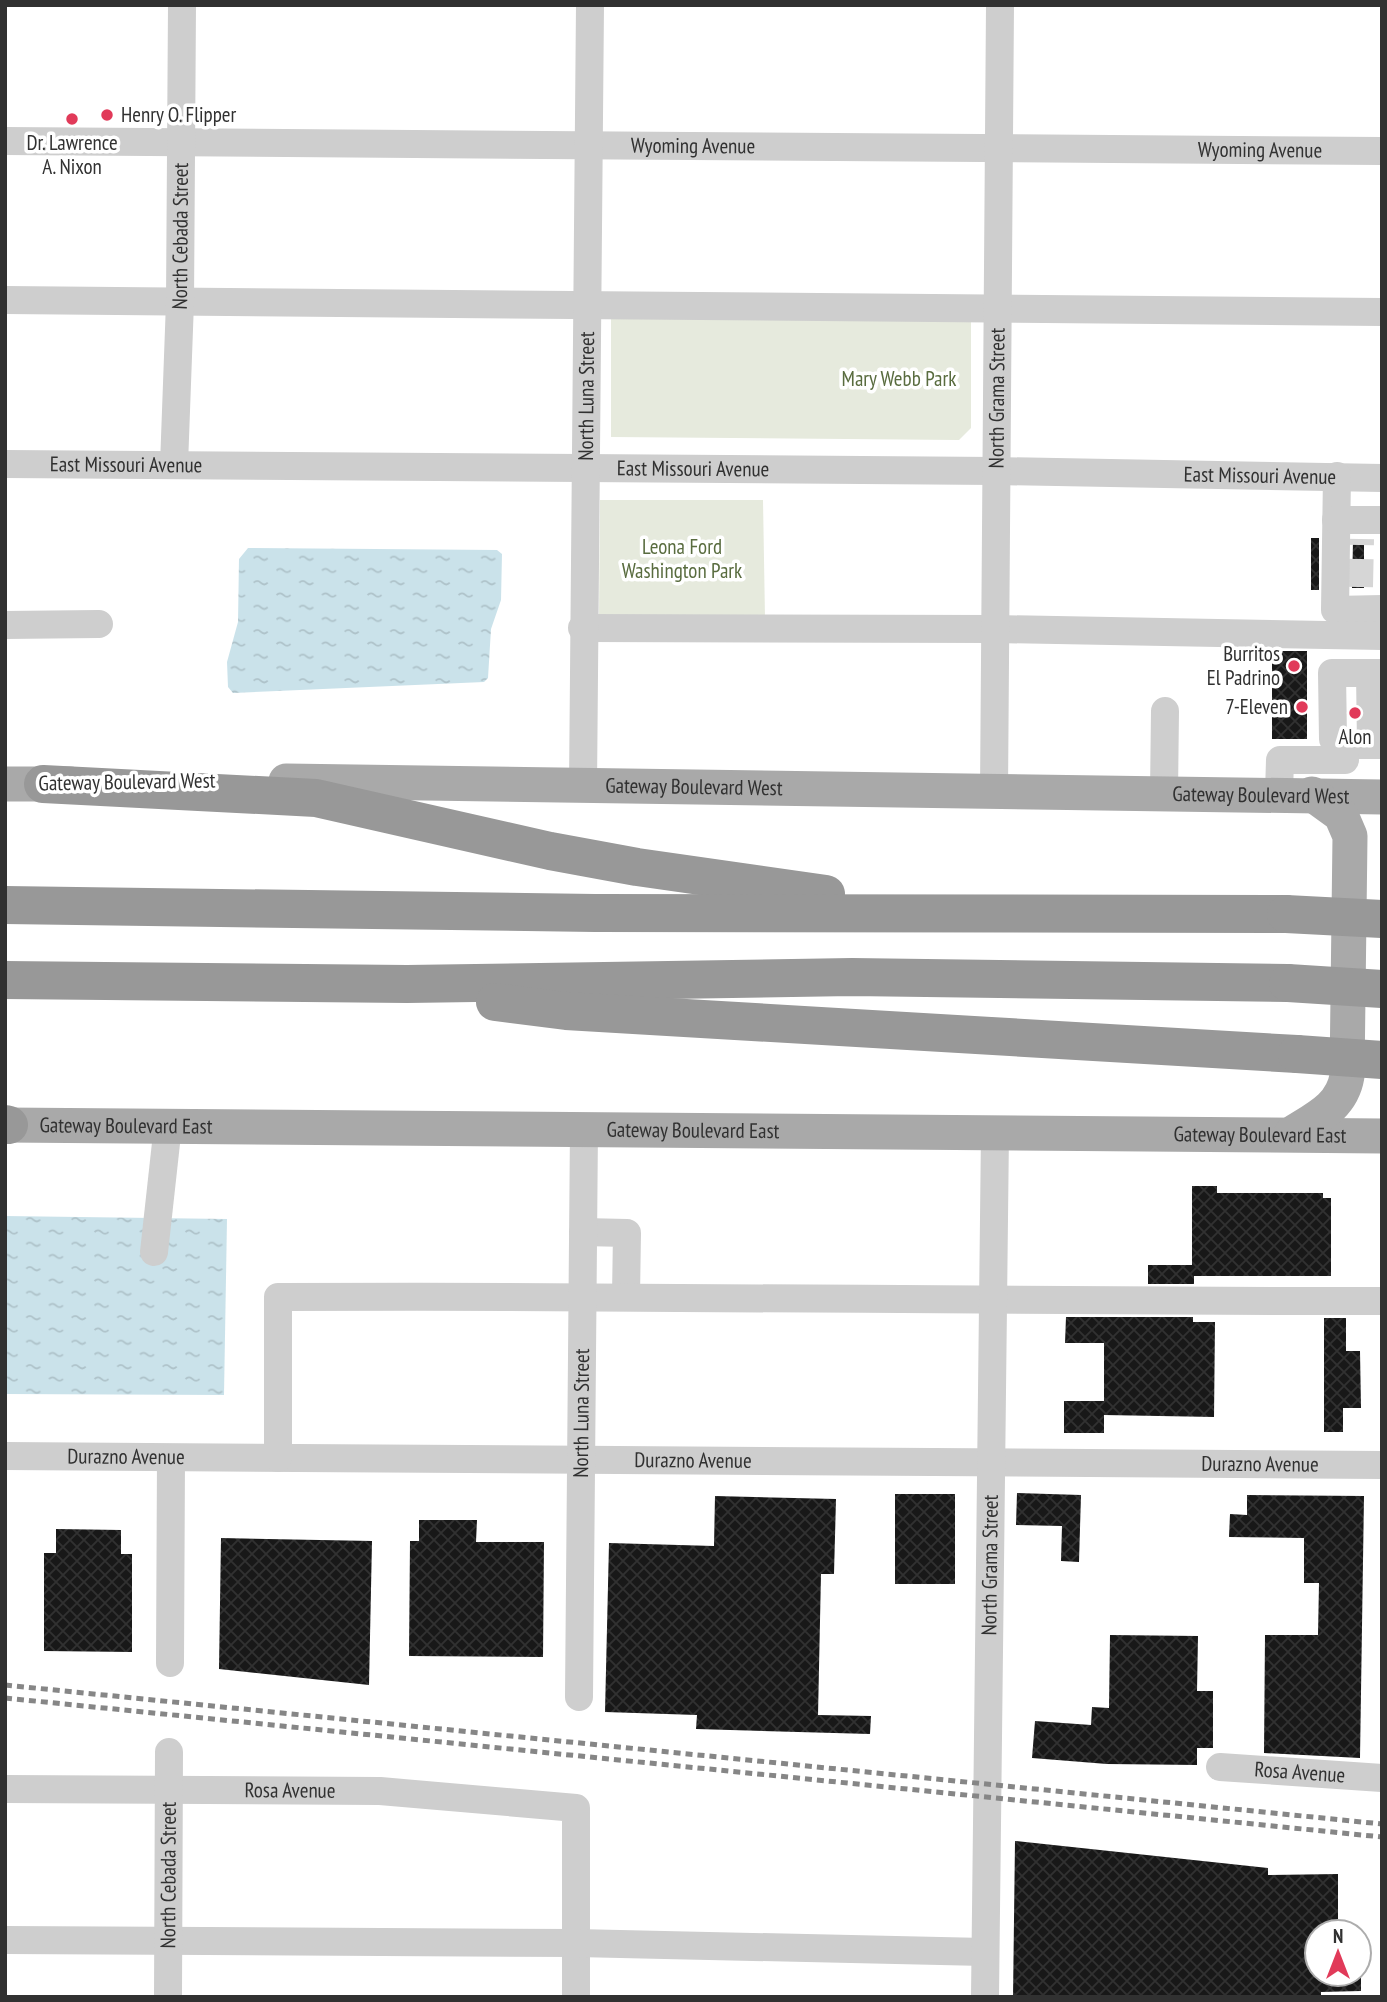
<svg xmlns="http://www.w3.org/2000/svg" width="1387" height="2002" font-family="'PT Sans Narrow',sans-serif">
	<defs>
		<pattern id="water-ripples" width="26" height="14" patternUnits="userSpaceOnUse" patternTransform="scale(1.75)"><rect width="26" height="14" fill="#cae2ea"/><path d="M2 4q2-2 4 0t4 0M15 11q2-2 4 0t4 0" fill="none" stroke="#aec2c9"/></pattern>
		<pattern id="building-cross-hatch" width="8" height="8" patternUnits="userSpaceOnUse" patternTransform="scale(1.75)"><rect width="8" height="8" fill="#181818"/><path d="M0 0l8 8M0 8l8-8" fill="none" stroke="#313131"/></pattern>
	</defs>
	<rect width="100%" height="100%" fill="#fff"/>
	<g fill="#e6eadd">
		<path d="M611 317 971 320V428L959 440 611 437Z"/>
		<path d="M600 500H763L765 618H599Z"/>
	</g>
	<g fill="url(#water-ripples)">
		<path d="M248 548 497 550 502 554 501 600 491 629 488 678 484 682 233 693 228 687 227 662 238 622 239 559Z"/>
		<path d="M5 1216 227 1219 224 1395 5 1394Z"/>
	</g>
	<g fill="url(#building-cross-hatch)">
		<rect x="1311" y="538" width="8" height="52"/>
		<path d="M1353 541H1364V588H1352Z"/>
		<rect x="1272" y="651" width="35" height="88"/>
		<path d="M1192 1186H1217V1193H1323V1198H1331V1276H1194V1284H1148V1265H1192Z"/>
		<path d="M1066 1317H1193V1322H1215L1214 1417 1104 1415V1433H1064V1401H1104V1343H1065Z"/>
		<path d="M1324 1318H1346V1351H1360L1361 1408H1343V1432H1324Z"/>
		<path d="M1017 1493 1081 1495 1079 1562 1061 1561 1062 1526 1016 1525Z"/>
		<rect x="895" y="1494" width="60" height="90"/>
		<path d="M1247 1495 1364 1496 1360 1758 1264 1753 1265 1635H1318L1319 1583H1304V1538L1229 1537 1230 1514 1247 1515Z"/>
		<path d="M715 1496 836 1499 834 1574H821L818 1715 871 1716 870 1734 696 1729 697 1715 605 1712 609 1543 714 1546Z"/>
		<path d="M419 1520H477L476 1542H544L543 1657 409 1656 410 1541H419Z"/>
		<path d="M56 1529 121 1530V1554H132V1652L44 1651V1553H56Z"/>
		<path d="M221 1538 372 1541 369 1685 219 1669Z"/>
		<path d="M1110 1635 1198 1636 1197 1691H1213V1748H1197V1765L1107 1764 1032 1758 1035 1721 1091 1725 1092 1707 1109 1708Z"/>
		<path d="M1015 1841 1268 1868V1875L1338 1874V1932H1317V1974H1361V1991L1321 1992V1997H1013Z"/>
	</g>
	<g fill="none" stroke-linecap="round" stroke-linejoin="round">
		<path stroke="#d6d6d6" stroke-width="28" stroke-dasharray="28 14" stroke-linecap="butt" d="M1359 587 1360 539"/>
		<g stroke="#cecece" stroke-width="28">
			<path id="s1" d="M5 141 1382 151"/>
			<path d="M5 300 1382 312"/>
			<path id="s2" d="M5 464 996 471 1382 478"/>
			<path id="s3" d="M174 465 180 302 182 5"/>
			<path d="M1337 476 1335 610 1382 609"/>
			<path d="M1336 520H1382"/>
			<path d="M5 625 99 624"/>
			<path d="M582 628 996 629 1382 636"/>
			<path d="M1370 673 1371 745"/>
			<path d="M1382 673H1332L1333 739 1345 745H1382"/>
			<path id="s4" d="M583 786 590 5"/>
			<path id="s5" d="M994 792 1000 5"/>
			<path d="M1164 793 1165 711"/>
			<path d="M1279 793 1280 760H1345"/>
			<path d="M583 1232 627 1233 626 1296"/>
			<path d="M154 1252 168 1125"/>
			<path id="s6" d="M5 1456 1382 1465"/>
			<path d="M278 1458V1297C646 1295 1014 1302 1382 1301"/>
			<path d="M170 1663 171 1458"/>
			<path id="s7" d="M579 1697 584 1128"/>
			<path id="s8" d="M1220 1767 1382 1778"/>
			<path id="s9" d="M5 1789 380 1791 576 1808V1997"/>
			<path d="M5 1940 576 1943 985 1952"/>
			<path id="s10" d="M168 1997 169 1752"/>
			<path id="s11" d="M985 1997 995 1132"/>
		</g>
		<g stroke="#a9a9a9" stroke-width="35">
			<path id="s12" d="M286 781 1382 797"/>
			<path d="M5 784H70"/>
			<path id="s13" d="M5 1125 1382 1136"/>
			<path d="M1291 1134C1316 1118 1342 1107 1347 1076L1350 836 1341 815 1312 794"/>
		</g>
		<g stroke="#989898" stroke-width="38">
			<path d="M43 784 316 798 550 851 637 867 826 894"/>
			<path d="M5 905 595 913 1286 914"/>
			<path d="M5 980 407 984 852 977 1288 983"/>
			<path d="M495 1002 566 1011 1297 1054"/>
			<path d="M5 1124 9 1125"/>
		</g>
		<g stroke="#868686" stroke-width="5" stroke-dasharray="7 5" stroke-linecap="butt">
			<path d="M5 1685 1382 1824"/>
			<path d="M5 1698 1382 1837"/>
		</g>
		<g stroke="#989898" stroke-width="38">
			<path d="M1286 914 1382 919"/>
			<path d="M1288 983 1382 989"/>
			<path d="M1297 1054 1382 1060"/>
		</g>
	</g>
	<g fill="#e13a59" stroke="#fff" stroke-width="2.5">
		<circle cx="107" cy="115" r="7"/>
		<circle cx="72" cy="119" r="7"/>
		<circle cx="1294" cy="666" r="7"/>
		<circle cx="1302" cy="707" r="7"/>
		<circle cx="1355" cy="713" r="7"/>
	</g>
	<g text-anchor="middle" stroke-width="7" stroke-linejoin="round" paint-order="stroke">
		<g font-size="21" fill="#313131" stroke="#fff">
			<text x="121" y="122" text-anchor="start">Henry O. Flipper</text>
			<text x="72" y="150">Dr. Lawrence<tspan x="72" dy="24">A. Nixon</tspan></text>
			<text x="1280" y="661" text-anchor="end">Burritos<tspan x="1280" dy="24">El Padrino</tspan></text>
			<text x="1288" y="714" text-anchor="end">7-Eleven</text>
			<text x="1355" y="744">Alon</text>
		</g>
		<g font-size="21" fill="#313131" stroke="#fff">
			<text dy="7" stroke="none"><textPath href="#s1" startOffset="688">Wyoming Avenue</textPath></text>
			<text dy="7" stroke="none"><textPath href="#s1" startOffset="1255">Wyoming Avenue</textPath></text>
			<text dy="7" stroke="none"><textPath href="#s3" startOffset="229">North Cebada Street</textPath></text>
			<text dy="7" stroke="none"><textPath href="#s4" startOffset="390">North Luna Street</textPath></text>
			<text dy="7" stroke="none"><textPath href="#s5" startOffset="394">North Grama Street</textPath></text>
			<text dy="7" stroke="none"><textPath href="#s2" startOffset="121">East Missouri Avenue</textPath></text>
			<text dy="7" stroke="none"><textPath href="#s2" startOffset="688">East Missouri Avenue</textPath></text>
			<text dy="7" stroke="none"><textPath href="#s2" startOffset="1255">East Missouri Avenue</textPath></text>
			<text transform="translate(127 782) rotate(-1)" y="7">Gateway Boulevard West</text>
			<text dy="7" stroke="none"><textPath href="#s12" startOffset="408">Gateway Boulevard West</textPath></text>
			<text dy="7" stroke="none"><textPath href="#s12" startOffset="975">Gateway Boulevard West</textPath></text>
			<text dy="7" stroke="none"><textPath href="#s13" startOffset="121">Gateway Boulevard East</textPath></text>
			<text dy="7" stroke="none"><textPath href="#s13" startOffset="688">Gateway Boulevard East</textPath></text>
			<text dy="7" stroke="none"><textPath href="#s13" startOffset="1255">Gateway Boulevard East</textPath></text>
			<text dy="7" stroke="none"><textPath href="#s7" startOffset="284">North Luna Street</textPath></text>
			<text dy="7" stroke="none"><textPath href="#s6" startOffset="121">Durazno Avenue</textPath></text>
			<text dy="7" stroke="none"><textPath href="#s6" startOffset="688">Durazno Avenue</textPath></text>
			<text dy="7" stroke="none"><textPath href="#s6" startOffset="1255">Durazno Avenue</textPath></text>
			<text dy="7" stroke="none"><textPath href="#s11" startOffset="432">North Grama Street</textPath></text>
			<text dy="7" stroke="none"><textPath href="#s8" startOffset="80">Rosa Avenue</textPath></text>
			<text dy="7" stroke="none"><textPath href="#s9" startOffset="285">Rosa Avenue</textPath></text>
			<text dy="7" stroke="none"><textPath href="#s10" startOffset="122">North Cebada Street</textPath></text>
		</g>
		<g font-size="21" fill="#596c3f" stroke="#fff">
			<text x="899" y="386">Mary Webb Park</text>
			<text x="682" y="554">Leona Ford<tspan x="682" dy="24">Washington Park</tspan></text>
		</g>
	</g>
	<rect width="1387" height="2002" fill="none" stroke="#313131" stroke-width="14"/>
	<g transform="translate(1338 1953)"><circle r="33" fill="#ffffff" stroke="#adadad" stroke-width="2"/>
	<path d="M0-5L12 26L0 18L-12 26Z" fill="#e13a59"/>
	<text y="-10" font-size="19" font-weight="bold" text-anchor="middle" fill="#313131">N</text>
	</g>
</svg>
